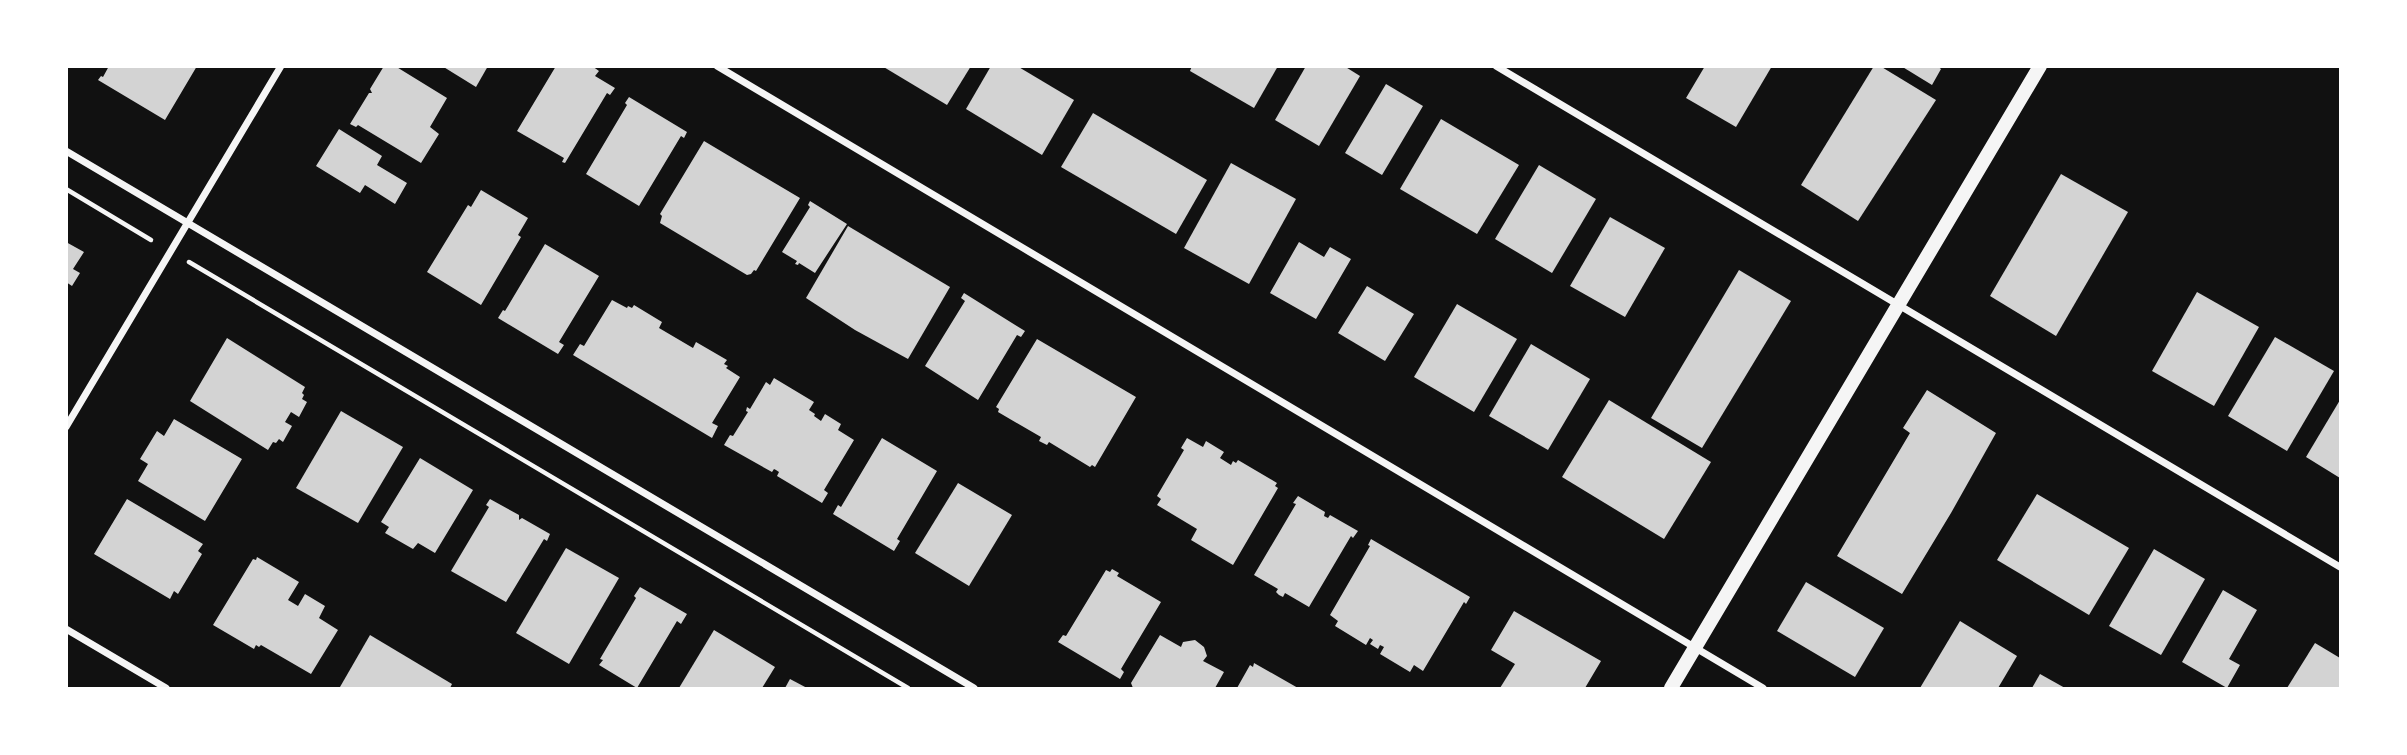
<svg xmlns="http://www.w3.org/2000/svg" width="2407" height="755" font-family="'Roboto Condensed',sans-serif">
	<rect width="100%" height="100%" fill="#111"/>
	<g fill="#d3d3d3">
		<path d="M109 66H197L165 120 98 80 101 76 103 77Z"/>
		<path d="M384 66H395L447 98 430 127 439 134 421 163 358 125 356 127 350 124 369 93H372L370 89Z"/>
		<path d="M442 66H488L476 87Z"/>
		<path d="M556 66H592L599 71 595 76 615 88 610 95 607 93 565 163 562 162 564 158 517 131Z"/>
		<path d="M882 66H971L947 105Z"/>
		<path d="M991 66H1017L1074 100 1042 155 966 109Z"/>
		<path d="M1192 66H1278L1254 108 1190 71Z"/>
		<path d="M1306 66H1344L1360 76 1319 146 1275 120Z"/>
		<path d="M1705 66H1772L1736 127 1686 98Z"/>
		<path d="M1874 66H1880L1936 100 1858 221 1801 185Z"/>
		<path d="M1901 66H1937L1941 69 1932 85Z"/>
		<path d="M1386 84 1423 106 1382 175 1345 153Z"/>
		<path d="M629 97 687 132 684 138 681 136 639 206 586 174 627 105 625 103Z"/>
		<path d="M1093 113 1207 180 1176 234 1061 167Z"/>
		<path d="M1441 119 1519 165 1477 234 1400 189Z"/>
		<path d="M339 129 382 156 377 165 407 183 395 204 365 185 360 193 316 166Z"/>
		<path d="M704 141 800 198 756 271 754 270 751 274 747 275 660 223 662 216 660 214Z"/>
		<path d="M1231 163 1296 199 1249 284 1184 248Z"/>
		<path d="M1539 165 1596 199 1552 273 1495 239Z"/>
		<path d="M2061 174 2128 212 2056 336 1990 296Z"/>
		<path d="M481 190 528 218 518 235 521 237 481 305 427 272 468 205 471 207Z"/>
		<path d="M810 201 847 224 815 273 799 263 798 265 795 264 797 261 782 252 810 207 808 205Z"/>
		<path d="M1610 217 1665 248 1625 317 1570 286Z"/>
		<path d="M848 226 950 287 908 359 855 330 806 298Z"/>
		<path d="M66 242 84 252 73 269 80 273 72 286 66 282Z"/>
		<path d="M1299 242 1324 257 1330 247 1351 259 1316 319 1270 293Z"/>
		<path d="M545 244 599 276 559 342 564 345 558 354 498 318 503 310 505 311Z"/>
		<path d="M1739 270 1791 301 1702 448 1651 418Z"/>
		<path d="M1367 286 1414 314 1385 361 1338 333Z"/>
		<path d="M2197 292 2259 327 2214 406 2152 371Z"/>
		<path d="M964 293 1025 331 1021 337 1017 335 978 400 925 366 965 301 961 298Z"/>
		<path d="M612 300 627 308 628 306 632 308 634 305 662 322 659 328 693 348 696 342 727 360 724 364 728 366 726 368 740 377 712 423 718 426 712 438 573 355 580 344 584 346Z"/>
		<path d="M1457 304 1517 339 1474 412 1414 377Z"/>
		<path d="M2275 337 2334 371 2287 451 2228 416Z"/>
		<path d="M227 338 305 387 302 393 304 395 302 399 307 402 299 417 291 412 285 422 292 426 283 442 279 439 276 443 273 442 268 450 190 401Z"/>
		<path d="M1037 339 1136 397 1095 467 1092 465 1090 467 1049 442 1047 445 1039 441 1041 437 998 412 999 409 996 407Z"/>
		<path d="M1531 344 1590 379 1548 450 1489 416Z"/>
		<path d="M774 378 814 402 809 410 815 414 814 416 821 421 825 414 841 424 838 430 854 440 824 490 828 493 822 503 777 476 779 472 776 470 774 469 772 472 724 445 730 435 733 436 748 412 746 411 747 407 750 409 766 382 770 385Z"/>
		<path d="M1927 390 1996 433 1951 513 1902 594 1837 556 1910 433 1903 428Z"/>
		<path d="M1609 400 1711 462 1664 539 1562 477Z"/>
		<path d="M2340 400V478L2306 457Z"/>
		<path d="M341 411 403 447 358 523 296 488Z"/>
		<path d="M174 419 242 459 205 521 138 481 148 464 140 459 157 431 164 436Z"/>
		<path d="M882 438 937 471 897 539 900 541 894 551 833 514 838 505 841 507Z"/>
		<path d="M1187 438 1203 447 1206 441 1224 452 1220 458 1231 465 1233 461 1236 463 1238 460 1277 483 1275 486 1278 488 1233 565 1191 540 1197 529 1157 505 1161 499 1157 496 1184 450 1181 448Z"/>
		<path d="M420 458 473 490 435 553 418 543 413 549 385 533 389 527 381 522Z"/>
		<path d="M958 483 1012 515 969 586 915 553Z"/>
		<path d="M2037 494 2129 548 2089 615 1997 560Z"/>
		<path d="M1298 496 1325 512 1324 516 1328 518 1330 515 1358 531 1353 538 1351 536 1309 607 1285 593 1283 597 1279 595 1276 592 1278 589 1254 575 1296 504 1293 503Z"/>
		<path d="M127 499 203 544 198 551 202 554 178 594 174 591 170 599 94 554Z"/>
		<path d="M490 499 519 515V520L522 518 550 534 547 541 544 539 506 602 451 571 489 507 486 505Z"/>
		<path d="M1371 539 1470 597 1466 604 1464 602 1423 671 1414 665 1410 672 1380 654 1384 647 1380 645 1378 649 1370 644 1373 640 1370 638 1366 645 1335 626 1338 621 1330 615 1370 546 1368 545Z"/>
		<path d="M566 548 619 578 569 664 516 633Z"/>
		<path d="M2154 549 2205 579 2161 655 2109 626Z"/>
		<path d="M257 557 299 582 288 600 298 606 305 594 325 606 319 618 338 630 311 674 261 645 259 647 256 645 254 649 213 625 253 559 256 560Z"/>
		<path d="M1112 569 1119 573 1117 576 1161 602 1121 669 1124 672 1120 679 1058 642 1063 635 1066 636 1106 570 1110 572Z"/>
		<path d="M1806 582 1884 628 1855 677 1777 631Z"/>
		<path d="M640 587 687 614 681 624 677 621 637 688 599 665 603 660 600 659 636 598 634 596Z"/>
		<path d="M2223 590 2257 610 2229 659 2240 665 2227 688 2182 662Z"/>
		<path d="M1514 611 1601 661 1585 688H1500L1515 664 1491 650Z"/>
		<path d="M1960 621 2017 656 1998 688H1920Z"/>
		<path d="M714 630 775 667 762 688H679Z"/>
		<path d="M370 635 452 684 450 688 340 687Z"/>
		<path d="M1160 635 1181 647 1183 642 1195 640 1204 647 1207 656 1203 661 1224 672 1215 688H1133L1131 683Z"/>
		<path d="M2315 643 2340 658V688H2287Z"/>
		<path d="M1254 663 1298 688H1237L1250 665 1253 667Z"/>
		<path d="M2040 674 2065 688H2032Z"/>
		<path d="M790 679 807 688H785Z"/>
	</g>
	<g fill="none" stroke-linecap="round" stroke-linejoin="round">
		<g stroke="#f5f5f5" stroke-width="4.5">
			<path d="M66 189 151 240"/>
			<path d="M189 262 908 688"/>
		</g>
		<g stroke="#f5f5f5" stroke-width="7">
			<path d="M717 66 1763 688"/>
			<path d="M1496 66 2340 567"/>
			<path d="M66 151 974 688"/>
			<path d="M66 427 281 66"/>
			<path d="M66 629 166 688"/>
		</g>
		<path stroke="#f5f5f5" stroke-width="14" d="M1671 688 2040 66"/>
	</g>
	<rect width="2407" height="755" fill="none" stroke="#ffffff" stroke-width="136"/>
</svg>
